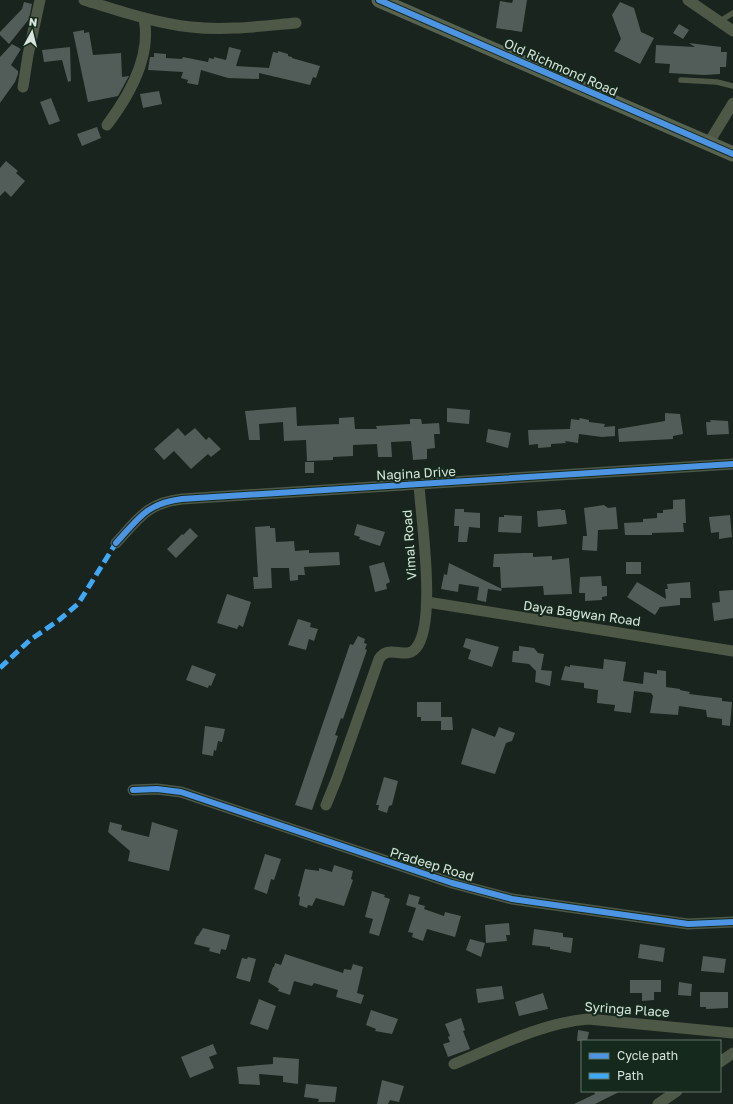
<svg xmlns="http://www.w3.org/2000/svg" width="733" height="1104" font-family="'Golos Text',sans-serif">
	<rect width="100%" height="100%" fill="#1a241e"/>
	<g fill="#525c58">
		<path d="M513 0H527L522 32 496 28 500 1 512 3Z"/>
		<path d="M24 2 32 4 29 19 9 44 0 35V32L22 9Z"/>
		<path d="M620 2 634 8 641 32 654 38 640 64 614 51 621 39 612 15Z"/>
		<path d="M679 24 689 30 683 39 673 33Z"/>
		<path d="M84 30V33L89 32 93 55 121 53 122 77 129 76 118 96 88 102 73 32Z"/>
		<path d="M689 43 721 47V52H727L726 67H720V74L704 75 669 73 670 64 655 63 656 45 695 47Z"/>
		<path d="M12 44 21 49 11 65 18 71V74L15 82 0 103V57Z"/>
		<path d="M70 47 71 81 68 82 62 60 44 62 42 50Z"/>
		<path d="M229 47 241 50 236 66 269 68 273 52 278 53V51L288 54V56L292 57V58L320 66 316 78 313 77 310 85 259 73V79L228 78 201 70 198 85 187 83 188 80 181 78 183 72 148 70 150 57H154V53L166 54V58L182 59 183 57 208 62 209 58 214 59V57L226 60Z"/>
		<path d="M159 91 162 104 143 108 140 94Z"/>
		<path d="M51 98 60 121 49 125 40 102Z"/>
		<path d="M97 127 101 138 82 146 77 134Z"/>
		<path d="M6 161 18 171 16 173 25 181 11 197 5 191 0 196V168Z"/>
		<path d="M296 407 297 426 339 424V418L354 417 355 429H377L376 426 410 424V419H421L422 424 439 423 440 434H434L435 448 427 449V459L413 460 411 441 391 442 392 457H378L377 444 353 445V456L333 457V460L307 461 306 440 284 441 283 422 259 424 260 440H249L245 411Z"/>
		<path d="M447 408 470 410 469 424 447 422Z"/>
		<path d="M665 413 680 414 683 434 673 436V439L619 442 618 429 665 421Z"/>
		<path d="M580 418 589 420V422L605 424 604 427 615 426V436L602 437 579 434 578 443 565 441 566 443 551 444V447L538 448V444L529 445 528 430 570 429 571 419 579 420Z"/>
		<path d="M710 420 728 421 729 434 707 435 706 422H711Z"/>
		<path d="M178 428 185 436 195 428 206 440 209 437 221 449 211 457 208 454 191 469 174 451 164 460 154 449Z"/>
		<path d="M488 429 511 433 508 448 486 442Z"/>
		<rect x="305" y="462" width="9" height="11"/>
		<path d="M685 499 686 523H683L684 532 652 533V535H625L624 523 643 522V519L657 518V513H663V510L673 509V500Z"/>
		<path d="M604 505 608 508 616 507 618 529 598 530 597 551 582 550 583 536H587L584 508Z"/>
		<path d="M455 509H464V512L480 513V528L469 527 467 542H458L459 526H454Z"/>
		<path d="M561 509V510H565L567 524 538 527 537 511Z"/>
		<path d="M504 515 522 516 521 533 498 532 499 517H504Z"/>
		<path d="M730 515 732 537 719 539V532L711 533 709 517Z"/>
		<path d="M357 524 385 532 380 546 359 539 360 537 354 535Z"/>
		<path d="M270 526V528H275L276 542 294 541 295 551 309 550V553L339 552 340 565 304 567 305 575H298V580L290 581 289 568H271L272 588 254 589 253 577H258L255 527Z"/>
		<path d="M190 528 198 536 176 558 167 549 182 534 183 535Z"/>
		<path d="M524 553H533V557L552 556V560L569 558 572 594 544 595 543 586 501 588 500 567H493L494 554Z"/>
		<path d="M384 562 390 582 386 584 387 589 375 592 369 566Z"/>
		<rect x="626" y="562" width="15" height="12"/>
		<path d="M449 563 502 589 501 591 488 589 486 602 477 600 479 587 459 584 458 592 441 589 444 574 447 575Z"/>
		<path d="M601 576 602 586H607V596L602 597V600L585 601V593H579L580 577Z"/>
		<path d="M637 582 666 599 665 589H668L667 584 690 582 691 598H680V605L660 607 655 615 627 597Z"/>
		<path d="M733 590V618L714 621 712 603 720 602 719 591Z"/>
		<path d="M227 594 251 602 243 627 239 625 237 629 217 623Z"/>
		<path d="M298 619 311 623 310 627 318 629 314 641 309 639 306 650 288 645Z"/>
		<path d="M358 636 365 639 364 643 367 644 365 649 367 650 343 719 341 718 335 735 338 736 312 810 295 805 350 644 353 645Z"/>
		<path d="M466 638 499 647 492 667 468 659 471 650 463 647Z"/>
		<path d="M519 646 534 648 538 653 544 654 541 670 552 671 550 686 535 682 536 671 529 664 512 662 513 651H519Z"/>
		<path d="M604 659 626 662 623 681 643 684 644 672 657 674V670L666 671V687L680 689V690L690 692 689 694 722 698V701L732 702 730 726 722 725V719L707 717 706 710 679 706 678 715 650 713 653 696 651 693 634 691 631 713 614 711 615 705 597 703 598 690 584 688V683L561 680 565 666 570 667V665L603 669Z"/>
		<path d="M192 665 216 674 211 686 209 685 208 688 186 680Z"/>
		<path d="M417 702H441V717H452L453 730H441V721H421V717H417Z"/>
		<path d="M205 726 225 729 222 742 218 741 216 751 214 750 213 756 202 754Z"/>
		<path d="M499 727 515 733 512 741 506 743 495 774 461 764 472 728 495 737Z"/>
		<path d="M384 777 398 781 392 805 389 806 387 813 378 810 379 805H376Z"/>
		<path d="M110 822 122 825 121 830 149 837 152 822 178 830 169 871 128 861 130 851 108 832Z"/>
		<path d="M265 854 281 859 274 880 271 879 267 894 254 889Z"/>
		<path d="M334 865 353 871 351 879 353 880 344 906 316 898 312 906 308 905 307 908 299 905 300 897 298 896 305 869 319 871V868L332 872Z"/>
		<path d="M372 891 385 895 384 897 390 899 379 936 369 933 373 919 365 917Z"/>
		<path d="M409 894 420 897 418 904 425 906 424 909 444 916 445 912 461 916 455 937 427 929 423 941 412 937 413 933 408 932 416 908 406 905Z"/>
		<path d="M509 923 510 935H506L507 941 486 943 485 925Z"/>
		<path d="M203 928 230 935 226 950 221 949 220 954 209 951 210 948 194 944 197 936H198Z"/>
		<path d="M534 929 563 933V937L573 938 571 953 550 949V947L532 945Z"/>
		<path d="M470 939 485 943 481 957 466 950Z"/>
		<path d="M640 944 665 948 663 962 638 958Z"/>
		<path d="M285 954 343 973 344 969 351 970 353 964 363 967 357 993 364 995 361 1004 336 997 338 990 314 983 312 986 294 981 290 995 278 991 279 989 268 982 273 967H274L275 963 281 965Z"/>
		<path d="M703 956 726 959 724 973 701 971Z"/>
		<path d="M248 957 256 959 250 982 236 978 242 958 247 959Z"/>
		<path d="M630 980H661V992H654V1000L642 1001V993H630Z"/>
		<path d="M679 982 692 984 691 996 678 995Z"/>
		<path d="M502 986 504 999 478 1003 476 989Z"/>
		<path d="M700 992H728V1008L706 1009V1007H700Z"/>
		<path d="M543 993 548 1009 519 1016 515 1002Z"/>
		<path d="M259 999 276 1006 268 1030 250 1024Z"/>
		<path d="M371 1010 398 1019 392 1034 375 1031 376 1029 366 1025Z"/>
		<path d="M461 1018 465 1030 463 1031 470 1049 448 1057 443 1044 450 1042 448 1037 450 1036 445 1024Z"/>
		<path d="M578 1030 589 1032 587 1041H577Z"/>
		<path d="M213 1044 217 1054 209 1057 214 1068 190 1078 181 1057Z"/>
		<path d="M273 1057 299 1059 298 1084 283 1082V1076L259 1074 260 1085 239 1084 237 1067 273 1064Z"/>
		<path d="M382 1080 404 1086 399 1102 390 1100 388 1104H377Z"/>
		<path d="M306 1084 337 1087 335 1102H318L319 1099 304 1097Z"/>
		<path d="M594 1091H621L595 1104H574L595 1094Z"/>
	</g>
	<g fill="none" stroke-linecap="round" stroke-linejoin="round">
		<g stroke="#4e5847" stroke-width="5.5">
			<path d="M720 21 733 13"/>
			<path d="M681 80 717 82 733 86"/>
		</g>
		<g stroke="#4e5847" stroke-width="11">
			<path d="M84 0C120 11 155 23 191 27 226 31 262 26 296 23"/>
			<path d="M688 0 733 31"/>
			<path d="M23 87 28 55 40 0"/>
			<path d="M107 125C129 96 152 57 144 18"/>
			<path d="M708 144 733 103"/>
			<path d="M116 543C139 518 147 503 182 499L733 464"/>
			<path d="M427 602 733 651"/>
			<path d="M133 790 157 789 181 792 452 883 512 899 688 924 733 922"/>
			<path d="M326 805 337 778 379 659C388 643 406 661 416 648 437 623 421 518 419 485"/>
			<path d="M720 1062 733 1053"/>
			<path d="M454 1064C497 1046 542 1023 588 1019L733 1033"/>
			<path d="M658 1104 677 1091"/>
		</g>
		<path stroke="#57634e" stroke-width="15" d="M379 0 733 154"/>
		<path stroke="#3fa9f5" stroke-width="5" stroke-dasharray="10 5" stroke-linecap="butt" d="M0 668 30 640 59 620 78 604 116 543"/>
		<g stroke="#15291d" stroke-width="8">
			<g id="cycleway">
				<path d="M379 0 733 154"/>
				<path d="M116 543C139 518 147 503 182 499L733 464"/>
				<path d="M133 790 157 789 181 792 452 883 512 899 688 924 733 922"/>
			</g>
		</g>
		<use href="#cycleway" stroke="#4d94e3" stroke-width="6"/>
	</g>
	<g text-anchor="middle" stroke-width="4" stroke-linejoin="round" paint-order="stroke">
		<g font-size="13" fill="#d8e5dc" stroke="#15291d">
			<text transform="translate(561 67) rotate(24)" y="5">Old Richmond Road</text>
			<text transform="translate(416 473) rotate(-3)" y="5">Nagina Drive</text>
			<text transform="translate(409 545) rotate(-94)" y="5">Vimal Road</text>
			<text transform="translate(582 613) rotate(8)" y="5">Daya Bagwan Road</text>
			<text transform="translate(432 864) rotate(17)" y="5">Pradeep Road</text>
			<text transform="translate(627 1009) rotate(4)" y="5">Syringa Place</text>
		</g>
	</g>
	<rect x="581" y="1040" width="140" height="52" fill="#15291d" stroke="#637469"/>
	<rect x="589" y="1053" width="20" height="6" fill="#4d94e3" stroke="#637469"/>
	<text x="617" y="1060" font-size="12" fill="#d8e5dc">Cycle path</text>
	<rect x="589" y="1073" width="20" height="6" fill="#3fa9f5" stroke="#637469"/>
	<text x="617" y="1080" font-size="12" fill="#d8e5dc">Path</text>
	<g transform="translate(32 32) rotate(7)" stroke="#15291d" stroke-width="3" paint-order="stroke">
	<path d="M0-3L7 15L0 10L-7 15Z" fill="#d8e5dc"/>
	<text y="-6" font-size="11" font-weight="bold" text-anchor="middle" fill="#d8e5dc">N</text>
	</g>
</svg>
